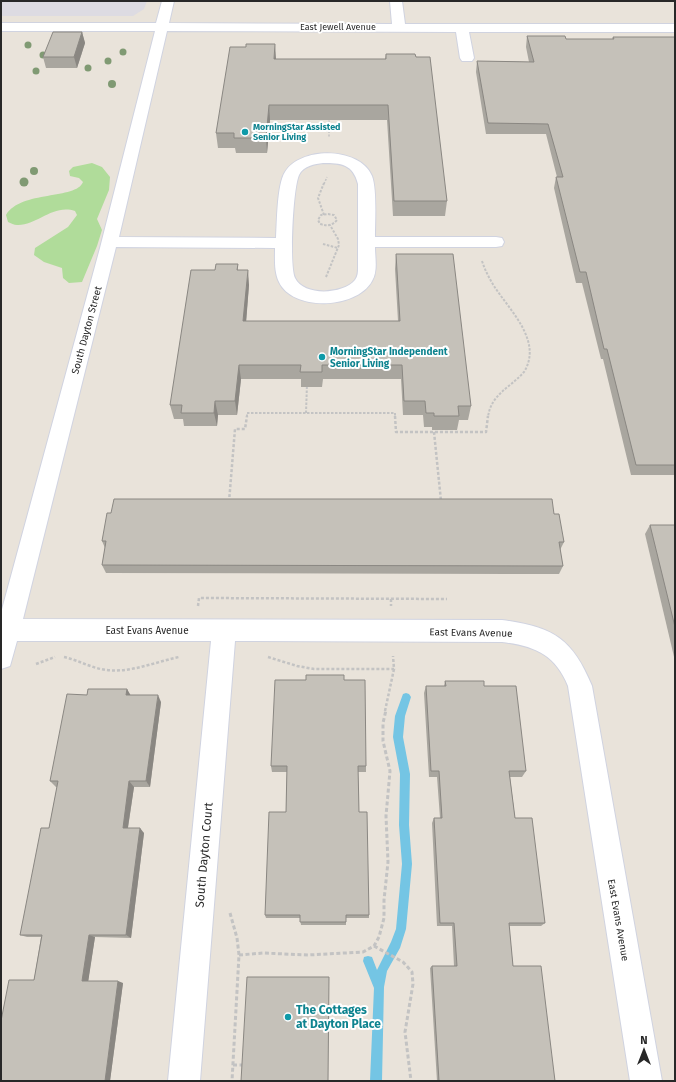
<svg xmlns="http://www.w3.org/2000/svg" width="676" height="1082" font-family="'Fira Sans',sans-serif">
	<rect width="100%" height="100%" fill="#e9e3da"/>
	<path fill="#dddbe2" d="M1 1H147L144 9 133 16H1Z"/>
	<path fill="#b0dc9a" d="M92 163 102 167 110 177 109 190 97 219 102 230 97 246 82 282 69 283 63 278 62 268 44 262 34 255 35 248 68 227 77 215 75 211C52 204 37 226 17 225 14 225 11 223 8 222L6 215C21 190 76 200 83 182L79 178 70 176 69 171 73 167Z"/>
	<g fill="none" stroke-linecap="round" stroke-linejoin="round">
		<path fill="#74c5e4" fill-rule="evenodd" d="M406 693 409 694 411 697 405 716 403 737 410 774 409 825 412 864 406 929 400 948 387 971 384 987 382 1081H370L374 988 363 961 364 957 368 956 372 957 377 970 391 942 396 929 402 864 399 825 400 774 393 737 395 716 403 694Z"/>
		<g stroke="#d0d3e0" stroke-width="2">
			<path id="minor" d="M162 1H174L169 23 392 24 390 1H402L405 24H675V32H469L474 58 472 61H462L460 58 456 32 167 31 119 237 276 238C277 222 277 184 285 172 301 146 360 147 372 176 377 189 375 221 375 237H496L502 238 504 242 502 246 496 247H375C375 258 378 271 372 281 357 309 293 312 279 282 274 272 275 259 275 248L116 247 23 619 502 620C553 627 572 638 592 686L662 1081H630L568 686C555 654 534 646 502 642L235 641 200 1081H168L211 641H17L10 666 1 669V613L100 248 155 31H1V23H156ZM323 163C341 163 353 164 358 184V268C358 272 358 276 355 280 344 294 304 297 295 278 289 266 293 188 299 175 303 166 315 164 323 163Z"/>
		</g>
		<g stroke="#c3c3c3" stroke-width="1.5" stroke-dasharray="2 1.5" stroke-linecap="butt">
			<path d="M329 117V138"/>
			<path d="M324 184 327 177"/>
		</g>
		<g stroke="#c3c3c3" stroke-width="2" stroke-dasharray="2.5 1.5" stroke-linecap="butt">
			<path d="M328 214 334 215 337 220C332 226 327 226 320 224L318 220 321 215Z"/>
			<path d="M324 215 318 198 324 183"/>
			<path d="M323 244 338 248"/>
			<path d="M482 261C485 270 489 278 494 286 510 311 543 341 524 372 510 388 491 394 488 417"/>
			<path d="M326 277 339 245 338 239 330 225"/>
			<path d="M306 413 307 384"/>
			<path d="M247 417V413H395V417"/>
		</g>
		<g stroke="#c3c3c3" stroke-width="2.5" stroke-dasharray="3 2" stroke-linecap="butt">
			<path d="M395 416 396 432H486L488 416"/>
			<path d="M434 432 441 501"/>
			<path d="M229 502 235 429H245L247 416"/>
			<path d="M391 599V606"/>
			<path d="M198 606 199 598 447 599"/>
			<path d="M64 657C78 660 91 668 106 670 131 673 155 662 179 657"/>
			<path d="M268 657 297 666 314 669H394"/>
			<path d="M36 664 55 657"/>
			<path d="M385 711 394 669 393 656"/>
		</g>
		<g stroke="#c3c3c3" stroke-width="3" stroke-dasharray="4 2.5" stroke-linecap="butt">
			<path d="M230 913 237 938 239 955 232 1081"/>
			<path d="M374 946 403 962 412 972 413 984 405 1032 411 1081"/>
			<path d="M239 955 263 953 308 955 363 952 374 946 379 937 384 918V900L388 862 386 816 390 771 383 741V723L386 710"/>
			<path d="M233 1065H244"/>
		</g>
		<use href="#minor" fill="#fff" fill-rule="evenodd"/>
	</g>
	<g fill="#809a73">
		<circle cx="28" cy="45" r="3.5"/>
		<circle cx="123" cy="52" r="3.5"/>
		<circle cx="43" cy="55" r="3.5"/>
		<circle cx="108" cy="61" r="3.5"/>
		<circle cx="88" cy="68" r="3.5"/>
		<circle cx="36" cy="71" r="3.5"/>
		<circle cx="112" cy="84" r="4"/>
		<circle cx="34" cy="171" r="4"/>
		<circle cx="24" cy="182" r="4.5"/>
	</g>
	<g fill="#a9a69f">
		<path d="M82 32 85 43 77 68H46L43 57Z"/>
		<path d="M527 36 566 39H612L613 37H675V475H631L603 359H601L582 283H576L554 188 556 177H557L546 134H486L476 72 477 61 529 62 526 47Z"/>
		<path d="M386 54 416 57 447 201 445 216H393L387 120H270L267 153H236L235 148H218L216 133 276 59H385Z"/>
		<path d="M396 254 471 406 468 420H459L457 430H432V427H424L423 415H403L401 379H323L322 387H301V379H241L237 415H218L217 426H184L183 419H174L170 405 215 270 238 264V270L249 285 246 321H398L395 269Z"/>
		<path d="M554 514 564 542 560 550 563 566 559 574 106 573 102 565 105 548 102 541Z"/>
		<path d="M650 525H675V661L645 534Z"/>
		<path d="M445 681 484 686 526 771 522 777H510L515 818 545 923 541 926H509L513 966 555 1081H437L430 968 432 966H454L452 926H437L432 823 434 818H440L437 777H429L424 693 426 686H444Z"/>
		<path d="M127 689 130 695 161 702 150 787H134L128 828 144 833 131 938 95 937 88 981 123 983 110 1081H1L34 980 41 937H27L20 935 49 828 57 787H56L50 781Z"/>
		<path d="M271 766H366V772H358L359 812 369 915V918H346V925H301L300 918H266L265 915 286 812 287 772H272Z"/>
	</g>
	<g fill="#8a8782">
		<path d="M82 32 85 43 77 68 74 57Z"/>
		<path d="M275 44 276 59H274Z"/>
		<path d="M269 105 270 120 267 153 266 138Z"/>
		<path d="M248 270 249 285 245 336 243 321Z"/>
		<path d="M239 365 241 379 237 415 235 401Z"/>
		<path d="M215 401 218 415 217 426 214 413Z"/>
		<path d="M127 689 131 696 126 695Z"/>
		<path d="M158 695 161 702 150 787 146 781Z"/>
		<path d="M129 781 134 787 127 833 123 828Z"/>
		<path d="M140 828 144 833 131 938 126 935Z"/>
		<path d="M89 935 95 937 88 983 82 981Z"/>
		<path d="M118 981 123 983 110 1081H105Z"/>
	</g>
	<g fill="#c5c1b9" stroke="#8a8782">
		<path d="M53 32H82L74 57H43Z"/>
		<path d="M527 36H565L566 39H614L613 37H675V465H636L607 349H604L586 272H580L556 177H563L548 124 488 123 477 61 534 62Z"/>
		<path d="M246 44H275L274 59H386V54H415L416 57H430L447 201H394L388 105H269L266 138H234V133H216L230 47H246Z"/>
		<path d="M396 254H453L471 406H458L459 416H434V413H426L425 401H404L402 365H322V372H300L301 365H239L235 401H215L214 413H181L182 405H170L191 270H215L216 264H238L237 270H248L243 321H400Z"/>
		<path d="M114 499H552L554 514H559L564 542H559L563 566 102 565 106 541H102L107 513H111Z"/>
		<path d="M650 525H675V627Z"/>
		<path d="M306 675H344V680H365L366 766H358L359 812H367L369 915H346V922H300V915H265L269 812H286L287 766H271L275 680H306Z"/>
		<path d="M445 681H484V686H516L526 771H509L515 818H532L545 923H509L513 966H541L555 1081H439L432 966H457L454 923H440L434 818H442L439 771H431L426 686H446Z"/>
		<path d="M88 689H127L126 695H158L146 781H129L123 828H140L126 935H89L82 981H118L105 1081H1V1021L9 980H34L42 935H20L41 828H49L58 781H50L67 694 87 695Z"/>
		<path d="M247 977H329L328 1081H241Z"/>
	</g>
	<g fill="#0f9aa8" stroke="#fff" stroke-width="1.5">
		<circle cx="245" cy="132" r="4"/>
		<circle cx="322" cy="357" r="4"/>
		<circle cx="288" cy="1017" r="4"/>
	</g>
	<g text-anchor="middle" stroke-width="4" stroke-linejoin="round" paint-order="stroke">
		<g font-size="9" fill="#282828" stroke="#fff">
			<text x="338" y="30">East Jewell Avenue</text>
		</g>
		<g font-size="9" font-weight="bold" fill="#0d838f" stroke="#fff" text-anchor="start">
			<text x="253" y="130">MorningStar Assisted<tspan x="253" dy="10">Senior Living</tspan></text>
		</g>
		<g font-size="10" fill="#282828" stroke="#fff">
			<text transform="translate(86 330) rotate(-75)" y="4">South Dayton Street</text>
			<text x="147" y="634">East Evans Avenue</text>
			<text transform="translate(471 632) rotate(1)" y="4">East Evans Avenue</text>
			<text transform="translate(619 920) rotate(80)" y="4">East Evans Avenue</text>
		</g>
		<g font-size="10" font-weight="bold" fill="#0d838f" stroke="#fff" text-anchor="start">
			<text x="330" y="355">MorningStar Independent<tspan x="330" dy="12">Senior Living</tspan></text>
		</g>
		<g font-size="12" fill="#282828" stroke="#fff">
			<text transform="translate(204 855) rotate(-85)" y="4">South Dayton Court</text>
		</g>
		<g font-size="12" font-weight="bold" fill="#0d838f" stroke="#fff" text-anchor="start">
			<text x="296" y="1014">The Cottages<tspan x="296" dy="14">at Dayton Place</tspan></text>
		</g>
	</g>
	<rect width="676" height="1082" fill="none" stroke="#282828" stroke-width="4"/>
	<g transform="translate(644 1050)" stroke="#ffffff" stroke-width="3" paint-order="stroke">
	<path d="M0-3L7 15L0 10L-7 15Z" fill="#282828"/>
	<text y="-6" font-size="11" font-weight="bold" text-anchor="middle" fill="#282828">N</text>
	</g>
</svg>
